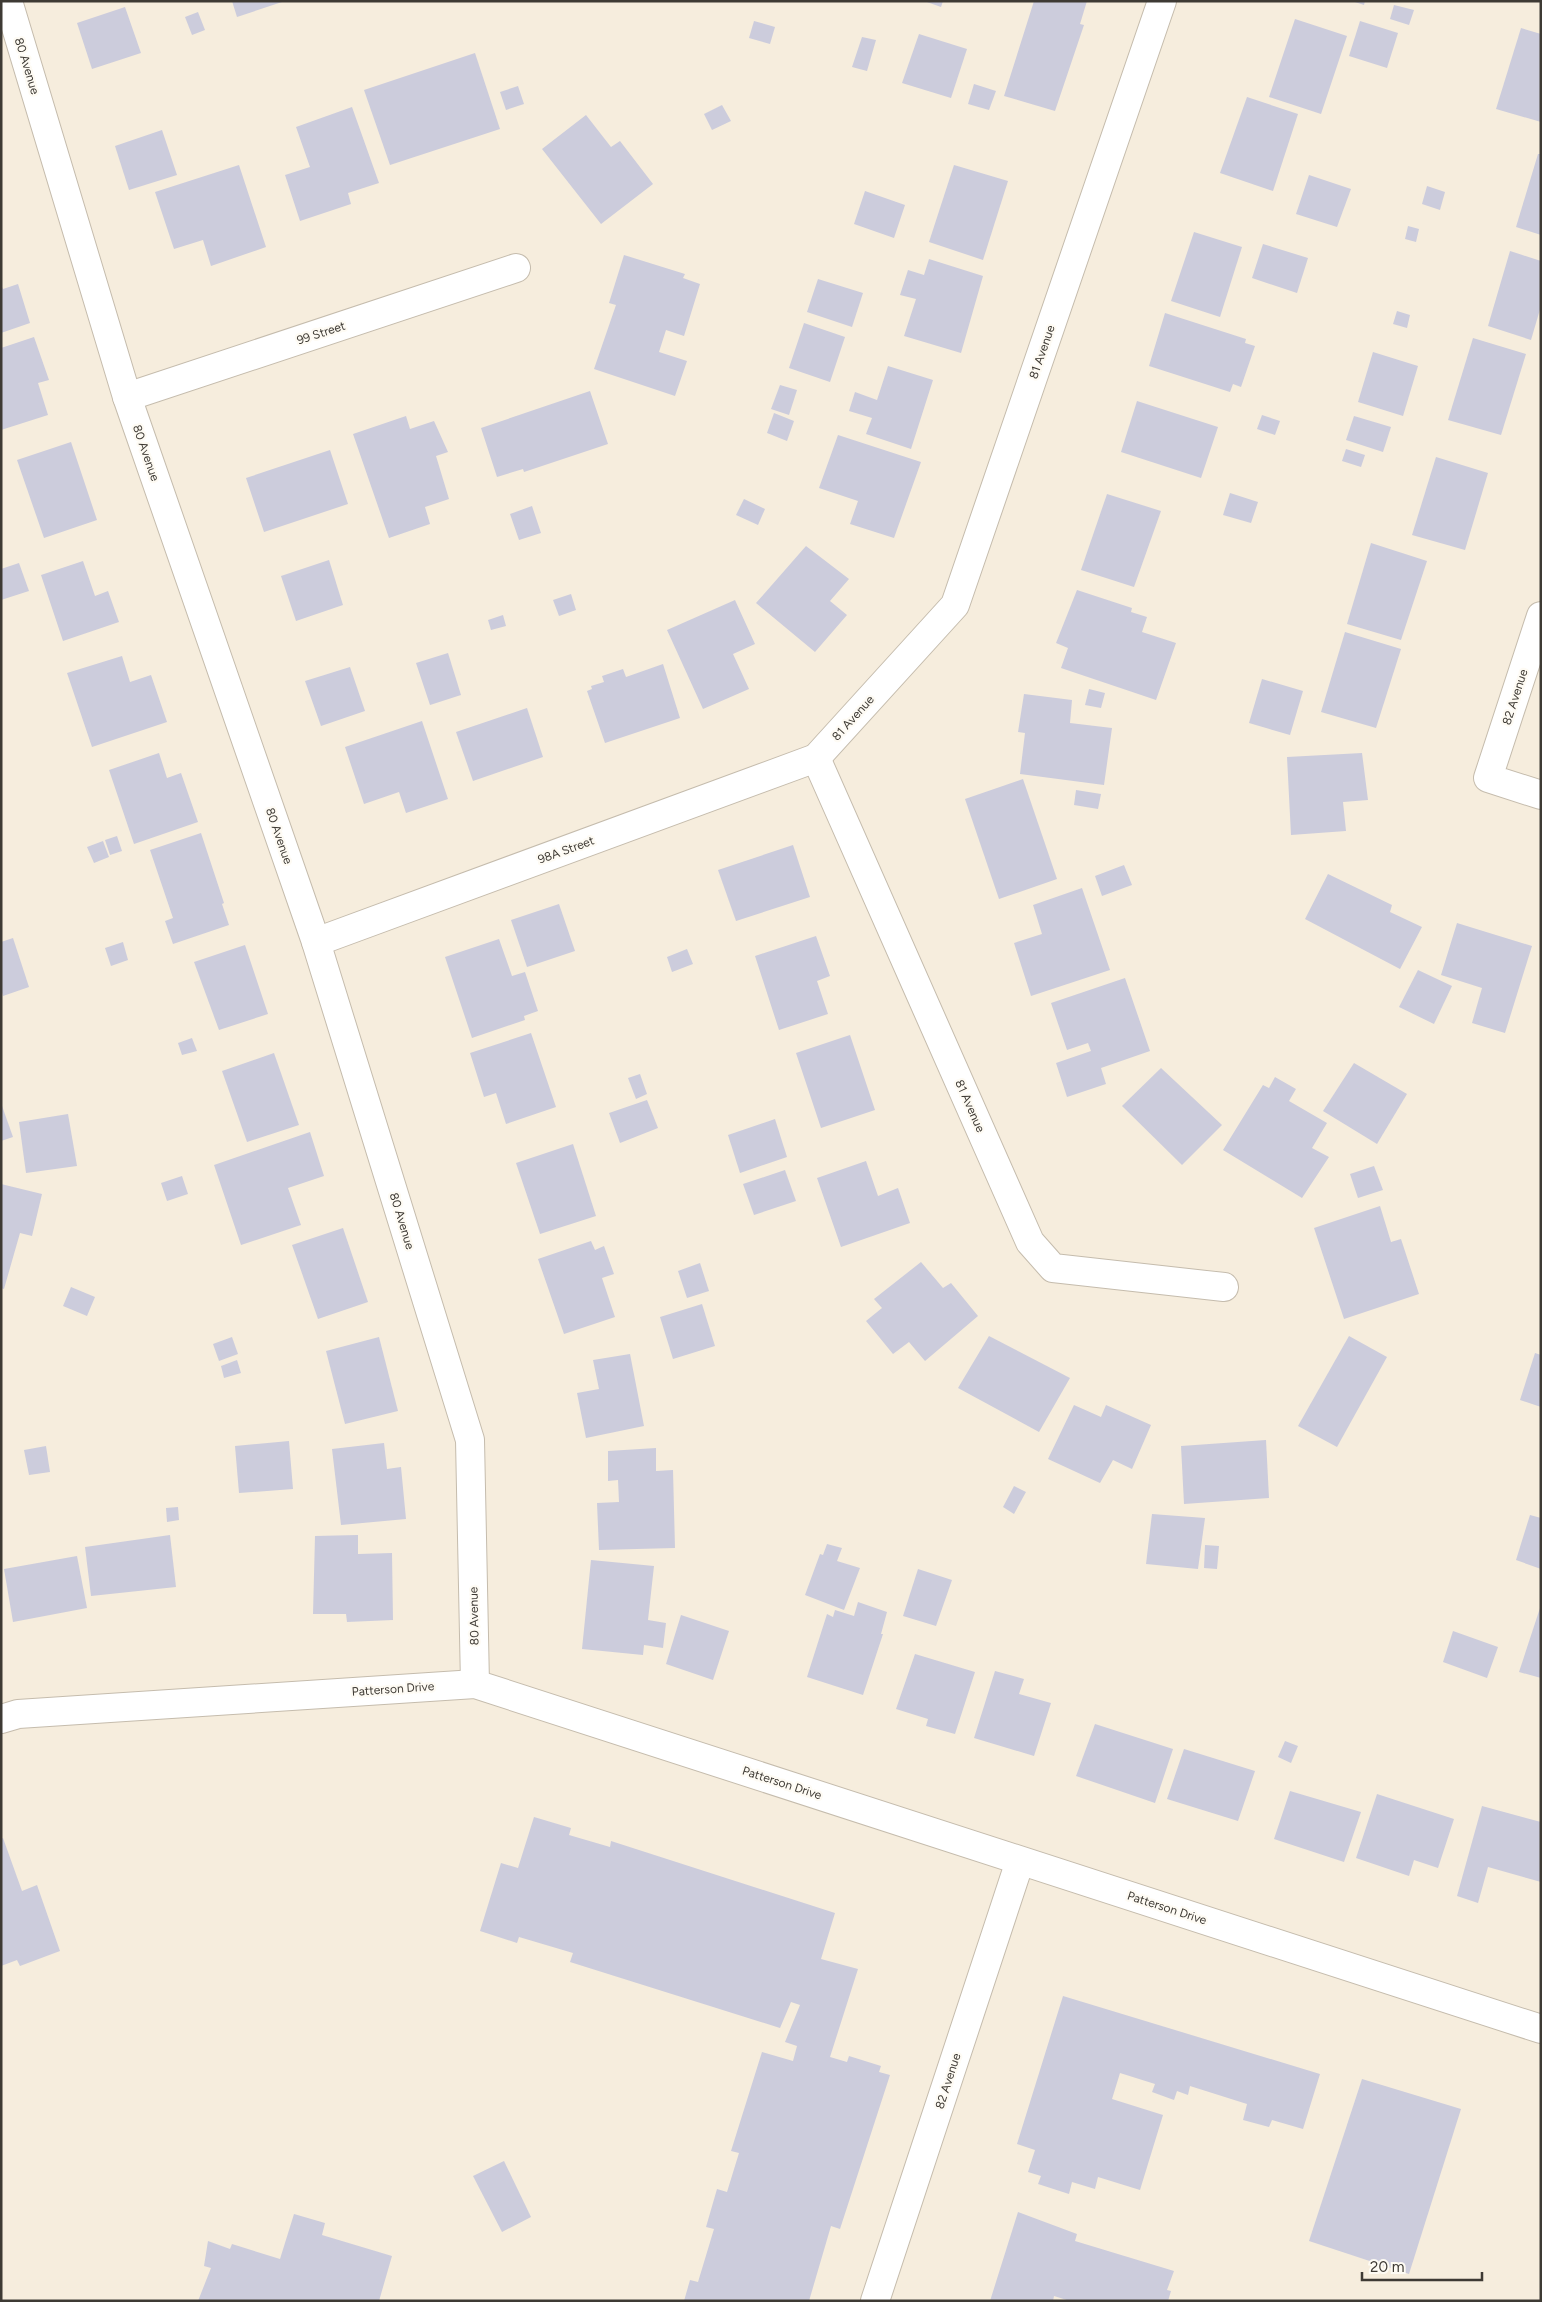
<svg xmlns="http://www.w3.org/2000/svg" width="1542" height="2302" font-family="Figtree,sans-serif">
	<rect width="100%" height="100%" fill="#f6eddd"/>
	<g fill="#ccccdc">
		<path d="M232 1H282V2L237 17Z"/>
		<path d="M924 1H943L941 7Z"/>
		<path d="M1034 1H1087L1080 24 1084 25 1055 111 1004 96Z"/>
		<path d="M1352 1H1365L1364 5Z"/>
		<path d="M1394 5 1414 10 1409 25 1390 19Z"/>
		<path d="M125 7 141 53 92 69 77 23Z"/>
		<path d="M198 12 205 30 192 35 185 17Z"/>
		<path d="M1295 19 1347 36 1321 114 1269 97Z"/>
		<path d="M754 21 775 27 770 44 749 38Z"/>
		<path d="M1360 21 1398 33 1387 68 1349 56Z"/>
		<path d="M1521 28 1541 34V122L1496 109Z"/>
		<path d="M919 34 967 49 951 98 902 83Z"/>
		<path d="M862 37 876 40 867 71 852 67Z"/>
		<path d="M475 53 500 129 390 165 364 90Z"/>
		<path d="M974 84 996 91 989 110 968 104Z"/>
		<path d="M518 86 524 104 506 110 500 92Z"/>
		<path d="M1247 97 1298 114 1273 191 1220 173Z"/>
		<path d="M722 105 731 121 712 130 704 114Z"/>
		<path d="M352 107 379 183 348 193 351 204 300 221 285 175 310 167 296 127Z"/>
		<path d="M586 115 611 147 620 141 653 184 601 224 542 149Z"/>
		<path d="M162 130 177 175 129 190 115 146Z"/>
		<path d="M1538 154H1541V235L1516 227Z"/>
		<path d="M239 165 266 247 211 266 203 240 174 249 155 192Z"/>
		<path d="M954 165 1008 181 983 260 929 242Z"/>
		<path d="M1309 175 1351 189 1337 227 1296 214Z"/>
		<path d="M1427 186 1445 192 1440 210 1422 204Z"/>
		<path d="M865 191 905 205 894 238 854 224Z"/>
		<path d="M1408 226 1419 229 1416 242 1405 239Z"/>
		<path d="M1194 232 1242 247 1220 317 1171 301Z"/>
		<path d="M1263 244 1308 258 1297 293 1252 278Z"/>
		<path d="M1510 251 1541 261V306L1531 340 1488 326Z"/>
		<path d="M624 255 685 274 683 278 700 284 684 336 666 330 659 352 687 361 675 396 594 369 616 305 609 303Z"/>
		<path d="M929 259 983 276 961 353 904 336 916 299 900 295 908 270 924 275Z"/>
		<path d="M818 279 863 293 852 327 807 312Z"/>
		<path d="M18 284 30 323 1 333V285L3 289Z"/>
		<path d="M1397 311 1410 315 1407 328 1393 324Z"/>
		<path d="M1165 313 1246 339 1245 343 1255 346 1241 387 1233 384 1230 392 1149 366Z"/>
		<path d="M804 323 845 337 830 382 789 368Z"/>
		<path d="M34 337 49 380 38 383 48 415 1 430V348Z"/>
		<path d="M1473 338 1526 354 1501 435 1448 420Z"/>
		<path d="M1373 352 1418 366 1403 416 1358 402Z"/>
		<path d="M888 366 933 380 911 449 866 434 872 418 849 411 855 392 877 400Z"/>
		<path d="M780 385 797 390 789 415 771 409Z"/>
		<path d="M590 391 608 444 524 472 523 469 497 477 481 428Z"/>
		<path d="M1137 401 1218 427 1201 478 1121 452Z"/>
		<path d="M774 413 794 421 787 441 767 433Z"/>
		<path d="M1262 415 1280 421 1275 435 1257 429Z"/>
		<path d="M406 416 410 429 434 421 448 452 436 456 449 499 425 507 430 524 389 538 353 434Z"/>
		<path d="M1354 416 1391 427 1383 452 1346 440Z"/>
		<path d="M838 435 921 462 894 538 850 524 858 501 819 488Z"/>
		<path d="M71 442 97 520 44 538 17 460Z"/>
		<path d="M1346 449 1365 455 1361 467 1342 461Z"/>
		<path d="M330 450 348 504 264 532 246 478Z"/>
		<path d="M1436 457 1488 473 1465 550 1412 535Z"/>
		<path d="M1230 493 1258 502 1251 523 1223 515Z"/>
		<path d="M1107 494 1161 511 1134 587 1081 570Z"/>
		<path d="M744 499 765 509 758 525 736 515Z"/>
		<path d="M532 506 541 533 519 540 510 514Z"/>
		<path d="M1371 543 1427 561 1401 640 1347 624Z"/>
		<path d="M806 546 849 579 830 601 847 615 815 652 756 603Z"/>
		<path d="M329 560 343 605 296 621 281 576Z"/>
		<path d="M83 561 95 596 108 591 119 622 63 641 41 575Z"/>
		<path d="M19 563 29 591 1 600V569Z"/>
		<path d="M1077 590 1132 608 1131 612 1147 617 1142 632 1176 643 1156 700 1061 668 1068 648 1056 643Z"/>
		<path d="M571 594 576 610 559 616 553 600Z"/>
		<path d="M735 600 755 644 733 654 749 689 703 709 667 630Z"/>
		<path d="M503 615 506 626 491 630 488 620Z"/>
		<path d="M1345 632 1401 649 1376 728 1321 712Z"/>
		<path d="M448 653 461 695 430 705 416 663Z"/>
		<path d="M122 656 130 682 151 675 167 722 92 747 67 673Z"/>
		<path d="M663 664 680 718 605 743 587 691 592 689 591 686 604 682 602 676 623 669 626 677Z"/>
		<path d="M350 667 365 711 321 726 305 681Z"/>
		<path d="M1262 679 1303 691 1290 735 1249 723Z"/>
		<path d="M1089 689 1105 693 1101 708 1085 705Z"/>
		<path d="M1024 694 1072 700 1070 723 1112 728 1104 785 1020 774 1025 733 1018 732Z"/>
		<path d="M527 708 543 757 473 781 456 732Z"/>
		<path d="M422 721 448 799 406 813 399 792 364 804 345 747Z"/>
		<path d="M159 753 167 778 181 773 198 822 134 844 109 770Z"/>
		<path d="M1362 753 1368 800 1343 802 1346 831 1291 835 1287 757Z"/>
		<path d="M1023 779 1057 879 999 899 965 799Z"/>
		<path d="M1076 790 1101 794 1098 809 1074 805Z"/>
		<path d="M201 833 224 903 222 904 229 925 173 944 165 921 173 918 150 850Z"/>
		<path d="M117 836 122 851 110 855 105 840Z"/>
		<path d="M103 841 109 857 94 863 87 847Z"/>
		<path d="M793 845 810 897 736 921 718 870Z"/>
		<path d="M1124 865 1132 885 1102 896 1095 876Z"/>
		<path d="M1328 874 1392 905 1390 912 1422 927 1400 969 1305 919Z"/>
		<path d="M1082 888 1110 970 1031 996 1014 943 1042 934 1033 905Z"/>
		<path d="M559 904 575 951 527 967 511 920Z"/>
		<path d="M1457 923 1532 946 1505 1033 1472 1023 1482 988 1441 975Z"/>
		<path d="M816 936 830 976 817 981 828 1014 779 1030 755 956Z"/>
		<path d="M13 938 29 987 3 996 1 989V942Z"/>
		<path d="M499 939 512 976 525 972 538 1011 524 1016 525 1020 472 1038 445 957Z"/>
		<path d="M123 942 128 960 111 966 105 948Z"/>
		<path d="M245 945 268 1014 219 1030 194 962Z"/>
		<path d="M687 949 693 964 672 972 667 957Z"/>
		<path d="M1418 970 1452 986 1434 1024 1399 1007Z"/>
		<path d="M1125 978 1150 1051 1101 1068 1106 1084 1067 1097 1056 1063 1091 1051 1088 1043 1067 1050 1051 1003Z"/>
		<path d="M531 1033 556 1107 506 1124 496 1093 484 1097 470 1053Z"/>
		<path d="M850 1035 875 1110 821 1128 796 1053Z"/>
		<path d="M192 1038 197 1051 182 1055 178 1043Z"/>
		<path d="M274 1053 299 1125 247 1142 222 1071Z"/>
		<path d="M1354 1063 1407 1094 1377 1144 1323 1111Z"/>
		<path d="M1161 1068 1222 1125 1182 1165 1122 1106Z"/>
		<path d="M640 1074 647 1094 636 1099 628 1078Z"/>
		<path d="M1275 1077 1296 1089 1289 1101 1327 1123 1312 1148 1329 1157 1302 1198 1223 1150 1263 1085 1269 1088Z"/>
		<path d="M647 1100 658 1128 620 1143 609 1113Z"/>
		<path d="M1 1103 13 1137 1 1141Z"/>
		<path d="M68 1114 77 1166 26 1173 19 1122Z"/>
		<path d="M775 1119 787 1157 740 1173 728 1135Z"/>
		<path d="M310 1132 324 1176 288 1188 301 1225 241 1245 214 1165Z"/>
		<path d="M573 1144 596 1216 540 1234 516 1163Z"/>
		<path d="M866 1161 878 1196 898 1188 910 1223 841 1247 817 1178Z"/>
		<path d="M1374 1166 1383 1190 1358 1198 1350 1174Z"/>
		<path d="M785 1170 796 1201 754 1215 743 1184Z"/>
		<path d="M182 1176 188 1194 167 1201 161 1183Z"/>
		<path d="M1 1184 42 1194 32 1236 20 1233 4 1289 1 1288Z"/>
		<path d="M1380 1206 1391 1242 1401 1239 1419 1294 1344 1319 1314 1228Z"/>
		<path d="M343 1228 368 1302 318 1319 292 1245Z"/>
		<path d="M591 1241 595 1250 604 1246 614 1274 602 1278 615 1317 564 1334 538 1259Z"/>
		<path d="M921 1262 943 1288 951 1283 978 1316 925 1361 909 1342 893 1354 866 1321 882 1308 874 1299Z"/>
		<path d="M700 1263 709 1291 687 1298 678 1271Z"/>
		<path d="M71 1287 95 1297 87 1316 63 1306Z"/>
		<path d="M702 1304 715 1346 673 1359 660 1317Z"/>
		<path d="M989 1336 1070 1378 1039 1432 958 1388Z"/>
		<path d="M1349 1336 1387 1357 1337 1447 1298 1426Z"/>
		<path d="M232 1337 238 1354 219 1361 213 1344Z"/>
		<path d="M379 1337 398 1411 345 1424 326 1351Z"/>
		<path d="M1535 1353 1541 1355V1407L1520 1400Z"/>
		<path d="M630 1354 644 1426 586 1438 577 1393 599 1389 593 1360Z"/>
		<path d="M237 1360 241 1373 224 1378 221 1366Z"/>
		<path d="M1074 1405 1101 1417 1106 1405 1151 1425 1132 1469 1113 1460 1100 1483 1048 1459Z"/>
		<path d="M1266 1440 1269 1498 1184 1504 1181 1446Z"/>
		<path d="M289 1441 293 1489 239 1493 235 1446Z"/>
		<path d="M384 1443 387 1469 401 1467 406 1519 341 1525 332 1449Z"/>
		<path d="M46 1446 50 1472 29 1475 24 1450Z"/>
		<path d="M656 1448V1471L673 1470 675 1548 599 1550 597 1503 619 1502 618 1480 608 1481V1451Z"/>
		<path d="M1014 1486 1026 1492 1014 1514 1003 1507Z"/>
		<path d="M178 1507 179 1520 167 1522 166 1508Z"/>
		<path d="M1152 1514 1205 1518 1198 1569 1146 1564Z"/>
		<path d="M1530 1515 1541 1518V1569L1516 1560Z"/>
		<path d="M170 1535 176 1587 91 1596 85 1547Z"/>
		<path d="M358 1535V1554L392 1553 393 1620 347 1622 346 1614H313L315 1536Z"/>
		<path d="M827 1544 842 1548 837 1561 860 1568 844 1610 805 1595 820 1554 823 1555Z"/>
		<path d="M1205 1545 1219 1546 1217 1569 1204 1568Z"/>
		<path d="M77 1556 87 1608 13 1622 4 1569Z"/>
		<path d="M591 1560 654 1566 648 1620 666 1623 663 1648 644 1645 643 1655 582 1649Z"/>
		<path d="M918 1569 952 1580 936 1626 903 1616Z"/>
		<path d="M858 1602 887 1612 881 1634H883L863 1695 807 1677 827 1614 833 1617 835 1610 854 1616Z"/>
		<path d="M1540 1608H1541V1678L1519 1672Z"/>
		<path d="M681 1615 729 1631 713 1680 666 1664Z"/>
		<path d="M1453 1631 1498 1647 1487 1678 1443 1662Z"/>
		<path d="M915 1654 975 1672 955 1734 926 1726 928 1719 896 1709Z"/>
		<path d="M995 1671 1024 1679 1019 1694 1051 1703 1034 1756 974 1738Z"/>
		<path d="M1095 1724 1173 1749 1155 1803 1076 1776Z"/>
		<path d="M1285 1741 1298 1746 1291 1763 1278 1757Z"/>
		<path d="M1184 1749 1255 1771 1238 1821 1167 1799Z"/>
		<path d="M1290 1791 1361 1812 1344 1862 1274 1839Z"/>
		<path d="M1377 1794 1454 1819 1438 1868 1414 1860 1409 1876 1356 1858Z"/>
		<path d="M1482 1806 1541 1822V1882L1488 1867 1478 1903 1457 1896Z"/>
		<path d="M534 1817 571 1828 569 1835 610 1847 611 1841 835 1913 821 1959 858 1969 830 2057 847 2062 849 2056 881 2066 879 2072 890 2075 840 2229 831 2226 809 2301H684L690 2280 698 2282 714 2229 706 2227 717 2189 727 2192 739 2153 731 2151 762 2052 793 2061 797 2046 785 2042 800 2005 791 2002 780 2028 570 1962 573 1953 519 1937 517 1943 480 1931 501 1863 518 1868Z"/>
		<path d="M3 1838 22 1891 37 1885 60 1951 20 1966 17 1960 1 1966V1839Z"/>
		<path d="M1063 1996 1320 2074 1303 2129 1272 2120 1269 2127 1243 2120 1247 2104 1190 2086 1188 2095 1177 2091 1174 2100 1152 2092 1155 2084 1120 2073 1112 2099 1163 2115 1140 2190 1098 2177 1095 2189 1072 2182 1069 2194 1038 2184 1041 2176 1028 2172 1035 2150 1017 2144Z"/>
		<path d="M1362 2079 1461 2109 1409 2274 1309 2241Z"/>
		<path d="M504 2161 531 2217 502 2232 473 2176Z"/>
		<path d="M1018 2212 1077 2234 1075 2241 1174 2271 1167 2290 1171 2291 1168 2301H1070L1054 2296 1053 2301H990Z"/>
		<path d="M294 2214 325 2223 322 2235 392 2256 379 2301H198L211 2268 204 2266 208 2241 230 2249 232 2244 280 2259Z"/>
	</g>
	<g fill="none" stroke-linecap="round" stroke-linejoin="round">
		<g stroke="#c5bcad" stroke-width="30">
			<g id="minor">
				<path d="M8 1 127 397 316 942 470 1440 475 1684"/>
				<path d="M127 397 516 268"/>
				<path d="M1541 616 1488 778 1541 795"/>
				<path d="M816 758 1030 1242 1053 1268 1224 1287"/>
				<path d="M316 942 816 758 955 605 1162 1"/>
				<path d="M875 2301 1020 1861"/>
			</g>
		</g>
		<g stroke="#c5bcad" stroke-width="30">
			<path id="tertiary" d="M1 1719 18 1714 475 1684 1541 2029"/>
		</g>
		<use href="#minor" stroke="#fff" stroke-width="28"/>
		<use href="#tertiary" stroke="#fff" stroke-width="28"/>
	</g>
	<g text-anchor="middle" stroke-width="4.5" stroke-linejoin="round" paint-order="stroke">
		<g font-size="12" fill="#3e3a34" stroke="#fefbf4">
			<text transform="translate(27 66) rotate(73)" y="4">80 Avenue</text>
			<text transform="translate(321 333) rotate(-18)" y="4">99 Street</text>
			<text transform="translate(1042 352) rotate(-71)" y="4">81 Avenue</text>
			<text transform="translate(146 453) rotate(71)" y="4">80 Avenue</text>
			<text transform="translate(1515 697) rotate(-72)" y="4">82 Avenue</text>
			<text transform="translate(853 718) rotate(-48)" y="4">81 Avenue</text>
			<text transform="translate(279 836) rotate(71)" y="4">80 Avenue</text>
			<text transform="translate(566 850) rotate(-20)" y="4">98A Street</text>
			<text transform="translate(970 1106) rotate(66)" y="4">81 Avenue</text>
			<text transform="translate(402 1221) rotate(73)" y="4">80 Avenue</text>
			<text transform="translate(474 1616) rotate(-91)" y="4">80 Avenue</text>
			<text transform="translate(393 1689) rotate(-4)" y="4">Patterson Drive</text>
			<text transform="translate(782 1783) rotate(18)" y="4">Patterson Drive</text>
			<text transform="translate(1167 1908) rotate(18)" y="4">Patterson Drive</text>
			<text transform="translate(948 2081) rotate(-72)" y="4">82 Avenue</text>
		</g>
	</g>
	<rect width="1542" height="2302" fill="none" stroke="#3e3a34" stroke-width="5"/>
	<path d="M1362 2272v8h120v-8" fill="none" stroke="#3e3a34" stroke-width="2.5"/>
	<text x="1370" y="2272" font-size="15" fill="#3e3a34" stroke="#fefbf4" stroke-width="4" paint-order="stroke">20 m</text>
</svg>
